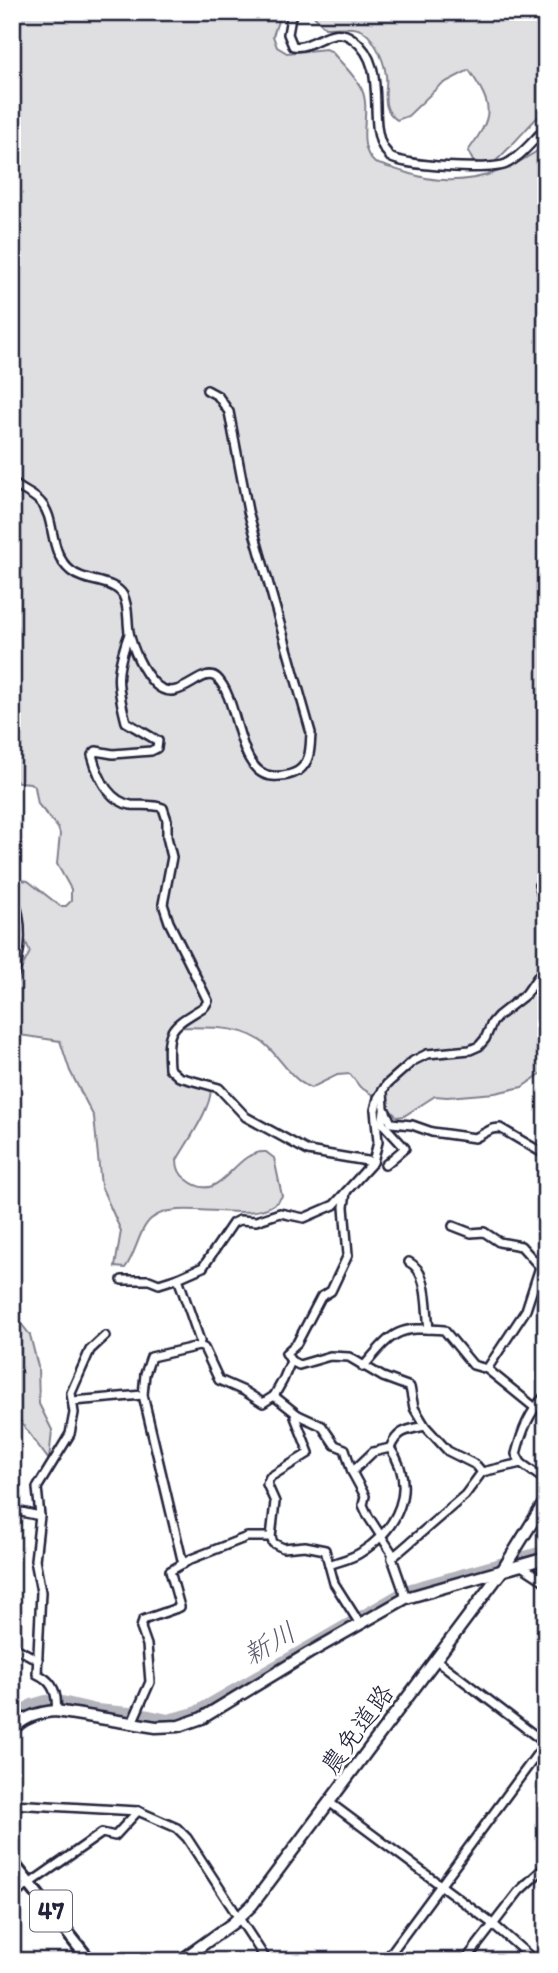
<svg xmlns="http://www.w3.org/2000/svg" width="558" height="1973" font-family="Itim,'Klee One',sans-serif">
	<rect width="100%" height="100%" fill="#fff"/>
	<filter id="ink" filterUnits="userSpaceOnUse"><feTurbulence type="fractalNoise" baseFrequency=".0143" numOctaves="2"/><feDisplacementMap in="SourceGraphic" scale="14" xChannelSelector="R" yChannelSelector="G"/><feConvolveMatrix kernelMatrix="1 2 1 2 8 2 1 2 1" color-interpolation-filters="sRGB"/></filter>
	<g filter="url(#ink)">
		<g fill="#dfdfe2" stroke="#80808e" stroke-width="2">
			<path d="M12 12H281L273 36 277 47 287 53 326 49 331 51C341 63 356 76 362 90 372 112 354 145 375 163 396 169 424 180 444 180 483 182 515 167 546 145V990L540 1000 546 1010V1070L522 1087 495 1093 447 1097 435 1096 404 1116 397 1117 381 1100 360 1087 350 1074 337 1075 311 1088C292 1080 282 1061 268 1047 244 1023 205 1028 174 1027L166 1067 175 1075 210 1085C216 1102 186 1144 177 1160 177 1168 179 1174 186 1179 222 1209 232 1149 266 1152L274 1158 282 1196C260 1231 180 1194 151 1219 139 1229 136 1254 125 1268L115 1267 121 1231 101 1186 94 1117 70 1071 60 1041 12 1034V987L30 952 12 909 16 879 28 881 60 906H66L71 901V889L57 864 60 834 58 828 38 804 35 787 30 783 12 781Z"/>
			<path d="M310 12H546V109C526 127 511 149 490 166L473 161 468 151C494 115 494 107 469 70L440 85 408 116 397 120C379 107 388 92 386 75 384 60 373 33 358 29 349 26 335 28 325 28Z"/>
			<path d="M12 1312 30 1335 38 1367 39 1404 52 1430 49 1460 12 1410Z"/>
		</g>
		<g fill="none" stroke-linecap="round" stroke-linejoin="round">
			<path stroke="#b4b4bc" stroke-width="14" d="M12 1720 32 1706 46 1702 62 1703 96 1711 140 1715 168 1721 195 1714 408 1591 546 1552"/>
			<g stroke="#22223b" stroke-width="12">
				<g id="street">
					<path d="M292 12 288 34 293 46C314 50 331 22 353 39 390 66 366 120 384 149 384 149 390 156 390 157 404 166 490 171 506 164 521 157 534 139 546 128"/>
					<path d="M12 482C21 491 35 494 42 504 56 520 48 552 71 571 85 583 113 579 123 595 129 607 127 619 129 632 132 648 143 672 155 684 179 707 202 664 217 678 240 700 236 773 272 776 282 777 289 776 298 771 311 762 310 748 311 733L248 511 229 412 218 396 207 390"/>
					<path d="M129 634C115 673 116 683 126 722L158 741 157 748 151 751 113 754 96 751 92 755C97 774 108 801 131 805 142 806 153 804 163 808L167 820V837L172 857 163 904 169 922 208 1001 205 1006C172 1027 166 1025 169 1068L179 1077 219 1088 246 1117 308 1151 373 1162"/>
					<path d="M546 876 539 885 546 909"/>
					<path d="M12 894C24 920 22 954 12 980"/>
					<path d="M383 1092 384 1108 391 1123 412 1125 432 1132 475 1138 492 1129 500 1128 546 1155"/>
					<path d="M384 1111 382 1123 405 1148 385 1165"/>
					<path d="M453 1226 471 1233 484 1232 499 1242 521 1246 540 1267 526 1310 487 1369"/>
					<path d="M409 1262C429 1272 426 1309 429 1329"/>
					<path d="M122 1280H149L159 1284 178 1278"/>
					<path d="M199 1346 204 1348 219 1380 244 1391 263 1403 274 1396 298 1415 322 1426 335 1445 345 1449 352 1472 365 1496 363 1505 368 1516 392 1553V1558"/>
					<path d="M291 1361 299 1365 330 1356 349 1357 383 1377 410 1387 414 1408 425 1426 448 1451 476 1465 482 1472"/>
					<path d="M363 1367C393 1332 396 1326 444 1330L473 1365 487 1369 534 1407"/>
					<path d="M274 1396 283 1380 291 1361 286 1353 297 1343 321 1297 331 1291 348 1255 344 1207 346 1192"/>
					<path d="M73 1401 143 1395"/>
					<path d="M521 1463 516 1454C522 1431 529 1412 546 1395"/>
					<path d="M352 1472 373 1452 390 1448C398 1430 406 1430 425 1426"/>
					<path d="M12 1510 40 1516"/>
					<path d="M271 1537 273 1543 283 1548 305 1546 325 1550 334 1583 360 1624"/>
					<path d="M183 1564 143 1395 145 1374 151 1357 199 1346 200 1341 178 1278 203 1267 233 1223 239 1220 256 1221 280 1213 304 1218 334 1205 373 1162 378 1142 375 1110 378 1098 387 1084 413 1061 427 1054 470 1050 479 1046 485 1039 492 1023 498 1016 526 994 546 965"/>
					<path d="M329 1565C339 1561 351 1559 360 1553 398 1529 418 1488 390 1448"/>
					<path d="M520 1565 546 1582"/>
					<path d="M406 1598 392 1558 465 1495 482 1472 521 1463 546 1481"/>
					<path d="M12 1646 38 1660"/>
					<path d="M435 1659 545 1743"/>
					<path d="M56 1711C58 1694 53 1681 37 1674L41 1592 35 1560 40 1516 37 1488 70 1434 74 1413 71 1393 90 1350 105 1336"/>
					<path d="M132 1723 150 1682 147 1645 141 1628 143 1620 180 1607 170 1571 191 1559 247 1537H271L275 1502 267 1484 270 1477 309 1453 295 1417 298 1415"/>
					<path d="M329 1802 494 1925 535 1961"/>
					<path d="M12 1804 138 1811 177 1828 187 1838 267 1961"/>
					<path d="M12 1896 102 1833 115 1836 138 1811"/>
					<path d="M385 1961 546 1742"/>
					<path d="M465 1961 519 1891 546 1866"/>
				</g>
			</g>
			<g stroke="#22223b" stroke-width="15">
				<g id="secondary">
					<path d="M12 1730C24 1717 39 1712 56 1711L156 1727 179 1726 202 1718 309 1653 406 1598 546 1558"/>
					<path d="M180 1961 233 1923 252 1905 502 1571 546 1500"/>
				</g>
			</g>
			<g stroke="#22223b" stroke-width="16">
				<path id="primary" d="M12 1862 90 1961"/>
			</g>
			<use href="#street" stroke="#fff" stroke-width="7"/>
			<use href="#secondary" stroke="#fff" stroke-width="10"/>
			<use href="#primary" stroke="#fff" stroke-width="10"/>
		</g>
	</g>
	<g text-anchor="middle" stroke-width="6" stroke-linejoin="round" paint-order="stroke">
		<rect fill="#fff" stroke="#646476" stroke-width="2" x="30" y="1890.5" width="42" height="41" rx="5"/>
		<g font-size="24" font-weight="bold" fill="#22223b">
			<text x="51" y="1919">47</text>
		</g>
		<g font-size="26" fill="#22223b" stroke="#fff">
			<text transform="translate(357 1729) rotate(-54)" y="9">農免道路</text>
		</g>
		<g font-size="28" font-style="italic" fill="#5c5c6f" stroke="#fff">
			<text transform="translate(269 1643) rotate(-30)" y="10">新川</text>
		</g>
	</g>
	<rect width="558" height="1973" fill="none" stroke="#fff" stroke-width="42"/>
	<rect x="21" y="21" width="516" height="1931" fill="none" stroke="#22223b" stroke-width="2.5" filter="url(#ink)"/>
</svg>
